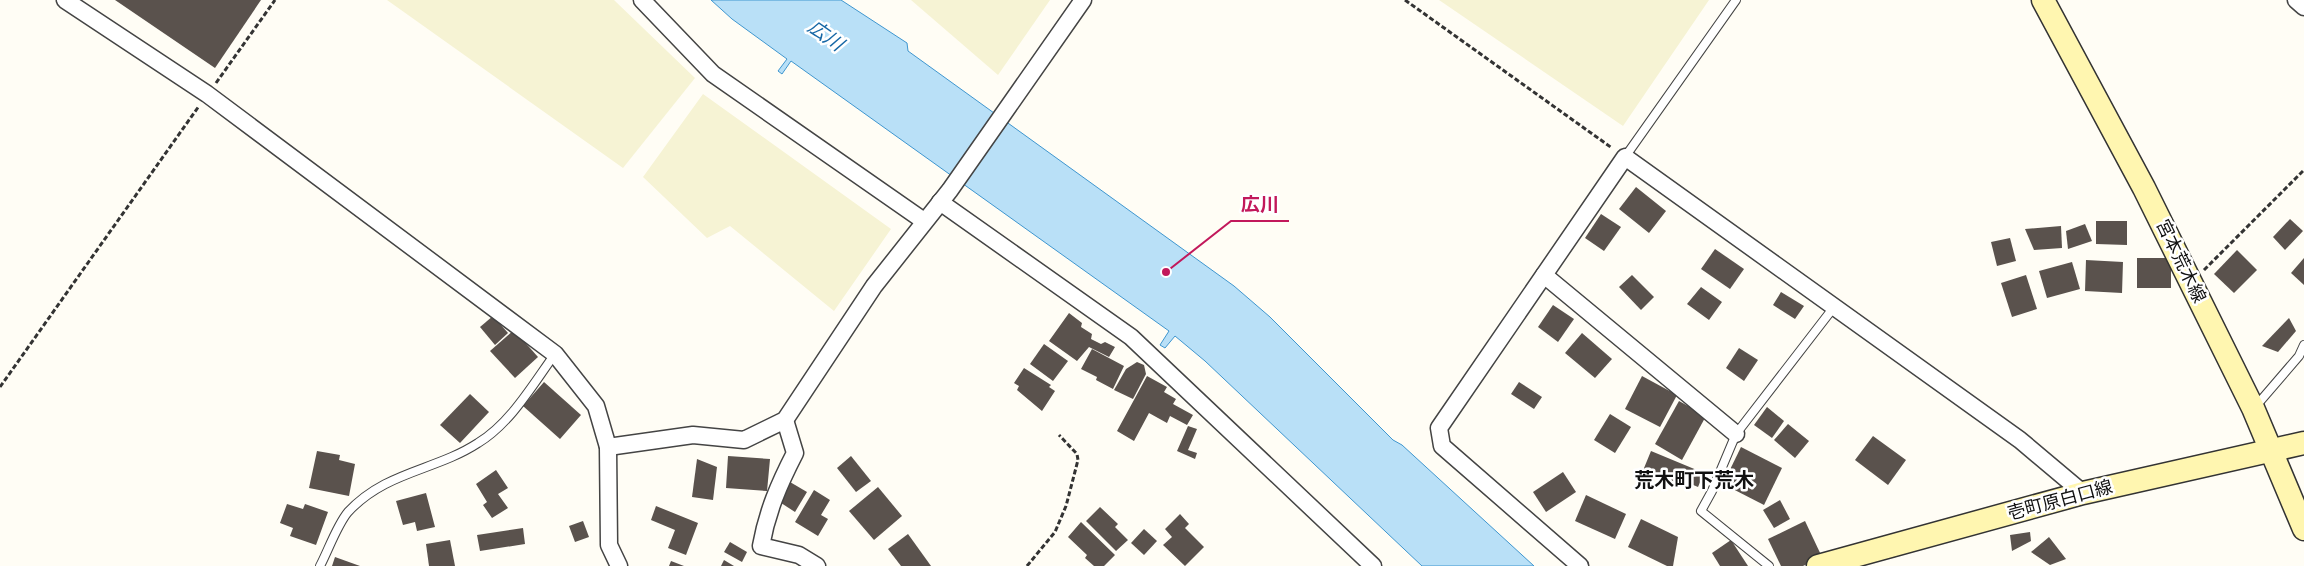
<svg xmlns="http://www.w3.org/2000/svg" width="2304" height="566" font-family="Lora,'Noto Sans JP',serif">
	<rect width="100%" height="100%" fill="#fffdf5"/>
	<g fill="#f6f3d4">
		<path d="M387 0H614L695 78 623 168Z"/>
		<path d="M911 0H1050L998 75Z"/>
		<path d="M1439 0H1709L1623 126Z"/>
		<path d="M703 94 891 229 834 311 730 226 707 238 643 177Z"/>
	</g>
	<path fill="#b9e0f7" stroke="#3f96cf" d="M711 0H841L907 43 908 51 1234 286 1270 317 1393 440 1402 445 1534 566H1422L1205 361 1175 336 1165 348 1160 345 1169 331 791 61 782 74 778 71 787 59 732 19Z"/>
	<g fill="#5a524d">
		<path d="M115 0H261L215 68Z"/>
		<path d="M1636 187 1666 211 1649 233 1619 209Z"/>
		<path d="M1601 214 1621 227 1604 251 1585 238Z"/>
		<path d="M2290 219 2303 231 2285 250 2273 237Z"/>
		<path d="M2096 221H2127V245L2096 244Z"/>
		<path d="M2085 224 2092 241 2068 249 2066 231Z"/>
		<path d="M2061 226 2062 248 2034 250 2025 229Z"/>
		<path d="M2010 238 2016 261 1997 266 1991 242Z"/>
		<path d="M1715 249 1744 269 1730 289 1701 269Z"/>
		<path d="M2237 250 2257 270 2234 293 2214 274Z"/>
		<rect x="2137" y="258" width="34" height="30"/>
		<path d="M2304 258V285L2291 273Z"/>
		<path d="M2086 260 2123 262 2122 293 2085 291Z"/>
		<path d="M2072 262 2080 289 2047 298 2039 271Z"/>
		<path d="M1632 275 1654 297 1641 310 1619 287Z"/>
		<path d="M2026 275 2037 309 2012 317 2001 283Z"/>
		<path d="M1701 287 1722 302 1709 320 1687 304Z"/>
		<path d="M1781 292 1804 306 1795 319 1773 305Z"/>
		<path d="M1553 305 1574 319 1558 342 1538 327Z"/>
		<path d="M1069 313 1082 323 1081 327 1092 334 1091 339 1101 344 1105 342 1115 347 1109 357 1089 347 1077 361 1049 341Z"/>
		<path d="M493 316 508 333 495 345 480 327Z"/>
		<path d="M2289 318 2296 331 2278 352 2262 346Z"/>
		<path d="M514 330 538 357 515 378 490 351Z"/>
		<path d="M1582 333 1612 359 1595 378 1565 353Z"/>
		<path d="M1044 344 1068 361 1053 381 1030 364Z"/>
		<path d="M1739 348 1758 360 1744 381 1726 368Z"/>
		<path d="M1092 349 1124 366 1113 389 1096 380 1097 377 1081 369Z"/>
		<path d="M1137 362 1144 365 1146 374 1133 399 1114 390 1126 369Z"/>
		<path d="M1024 368 1051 385 1049 387 1055 391 1042 411 1017 390 1019 386 1014 383Z"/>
		<path d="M1147 376 1167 387 1164 392 1176 399 1173 404 1193 415 1187 425 1170 416 1167 423 1149 413 1134 441 1117 431Z"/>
		<path d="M1642 376 1677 395 1660 427 1625 409Z"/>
		<path d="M544 382 581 415 560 439 523 406Z"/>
		<path d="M1519 382 1542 397 1534 409 1511 394Z"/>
		<path d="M470 394 489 412 460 443 440 425Z"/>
		<path d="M1679 401 1706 416 1682 460 1655 444Z"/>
		<path d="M1767 407 1784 421 1772 438 1754 425Z"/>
		<path d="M1610 414 1631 427 1615 453 1594 440Z"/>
		<path d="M1788 424 1809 441 1795 458 1774 440Z"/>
		<path d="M1188 426 1197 429 1188 450 1197 453 1195 459 1177 451Z"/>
		<path d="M1873 436 1906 460 1888 485 1855 460Z"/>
		<path d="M1741 447 1782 468 1764 505 1723 484Z"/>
		<path d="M317 451 340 455 339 460 355 464 349 496 309 488Z"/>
		<path d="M1651 451 1704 473 1698 487 1679 479 1676 487 1642 473Z"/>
		<path d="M728 456 770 459 767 491 726 488Z"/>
		<path d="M851 456 871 481 856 492 837 468Z"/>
		<path d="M697 459 717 467 713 500 692 497Z"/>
		<path d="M496 470 508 488 498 494 508 508 492 518 483 505 487 502 476 484Z"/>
		<path d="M1563 472 1576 492 1546 512 1533 492Z"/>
		<path d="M790 482 807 492 795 512 778 501Z"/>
		<path d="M878 487 902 516 874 540 849 511Z"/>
		<path d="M814 490 830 500 821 515 828 519 818 536 795 522Z"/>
		<path d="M426 493 435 527 417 531 415 522 403 525 396 501Z"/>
		<path d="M1586 495 1626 514 1615 539 1575 521Z"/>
		<path d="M1780 500 1790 519 1774 528 1763 510Z"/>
		<path d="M287 504 303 509 305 504 328 512 316 545 290 536 293 528 280 523Z"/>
		<path d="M656 506 698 523 686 555 668 548 675 530 651 520Z"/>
		<path d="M1100 507 1118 524 1115 527 1128 540 1116 551 1086 521Z"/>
		<path d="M1180 514 1189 524 1185 528 1204 547 1185 566 1163 545 1172 537 1165 529Z"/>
		<path d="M1641 519 1678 537 1673 566H1667L1628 547Z"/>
		<path d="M583 521 589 537 575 542 569 526Z"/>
		<path d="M1805 521 1822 557 1803 566H1781L1768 539Z"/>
		<path d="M1081 522 1115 555 1104 566H1094L1085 558 1087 555 1068 537Z"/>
		<path d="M523 528 525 544 480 551 477 535Z"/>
		<path d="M1144 529 1157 541 1144 555 1131 543Z"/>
		<path d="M2030 532 2031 541 2012 551 2010 535Z"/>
		<path d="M908 534 931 566H901L888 549Z"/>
		<path d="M2049 537 2066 559 2050 565 2031 552Z"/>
		<path d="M450 540 455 566H429L426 544Z"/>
		<path d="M1731 540 1748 566H1720L1712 553Z"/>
		<path d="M730 542 747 552 742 562 724 552Z"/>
		<path d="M335 557 360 566H332Z"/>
		<path d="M724 560 734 566H721Z"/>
		<path d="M671 561 684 566H669Z"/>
	</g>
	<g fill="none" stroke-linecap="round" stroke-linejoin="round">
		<g stroke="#444" stroke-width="10">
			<g id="lane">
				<path d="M1625 157 1736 0"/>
				<path d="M2256 406 2299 356 2304 345"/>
				<path d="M320 566C328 551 337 525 348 512 386 471 435 471 478 443 511 423 533 384 555 354"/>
				<path d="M1769 566 1701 511 1712 491 1736 434 1834 307"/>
			</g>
		</g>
		<g stroke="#444" stroke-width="19">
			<g id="street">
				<path d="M65 0 207 94 555 354 596 406 608 447 609 545 619 566"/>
				<path d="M642 0 713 74 924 221"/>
				<path d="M2296 0 2304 7"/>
				<path d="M940 202 1131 337 1373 566"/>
				<path d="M1544 275 1736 434"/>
				<path d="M785 420 795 453C779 484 767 512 761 546L799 555 817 566"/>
				<path d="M608 447 693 435 744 440 785 420 874 286 950 190 1083 0"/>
				<path d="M1580 566 1442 446 1439 428 1625 157 2020 440 2083 493"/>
			</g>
		</g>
		<g stroke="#333" stroke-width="25">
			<g id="secondary">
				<path d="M2043 0 2144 188 2253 408 2304 529"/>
				<path d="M1818 566 2083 493 2304 443"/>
			</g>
		</g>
		<g stroke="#333" stroke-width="3" stroke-dasharray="5 2.5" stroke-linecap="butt">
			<path d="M1405 0 1612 148"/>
			<path d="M216 83 275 0"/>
			<path d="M2204 270 2304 170"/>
			<path d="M0 387 199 106"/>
			<path d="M1027 566 1055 532 1066 506 1078 460 1077 454 1059 435"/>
		</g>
		<use href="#lane" stroke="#fff" stroke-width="8"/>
		<use href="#street" stroke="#fff" stroke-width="16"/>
		<use href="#secondary" stroke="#fff6b0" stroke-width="22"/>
	</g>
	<g text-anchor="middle" stroke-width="5" stroke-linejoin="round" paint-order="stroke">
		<g font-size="18" fill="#111" stroke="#fff">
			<text transform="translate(2181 261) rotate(64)" y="6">宮本荒木線</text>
			<text transform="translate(2060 500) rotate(-15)" y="6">壱町原白口線</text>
		</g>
		<g font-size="19" font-style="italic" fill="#1768a6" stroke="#fff">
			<text transform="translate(826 35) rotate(35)" y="7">広川</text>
		</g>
		<g font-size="20" font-weight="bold" fill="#111" stroke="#fff">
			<text x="1694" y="487">荒木町下荒木</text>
		</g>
	</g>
	<path fill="none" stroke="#c2185b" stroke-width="2" d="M1166 272L1231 221H1289"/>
	<circle fill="#c2185b" stroke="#fff" stroke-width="2" cx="1166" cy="272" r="5"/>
	<g font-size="19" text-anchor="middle" font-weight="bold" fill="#c2185b" stroke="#fff" stroke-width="5" stroke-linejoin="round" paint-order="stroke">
		<text x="1260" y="211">広川</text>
	</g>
</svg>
